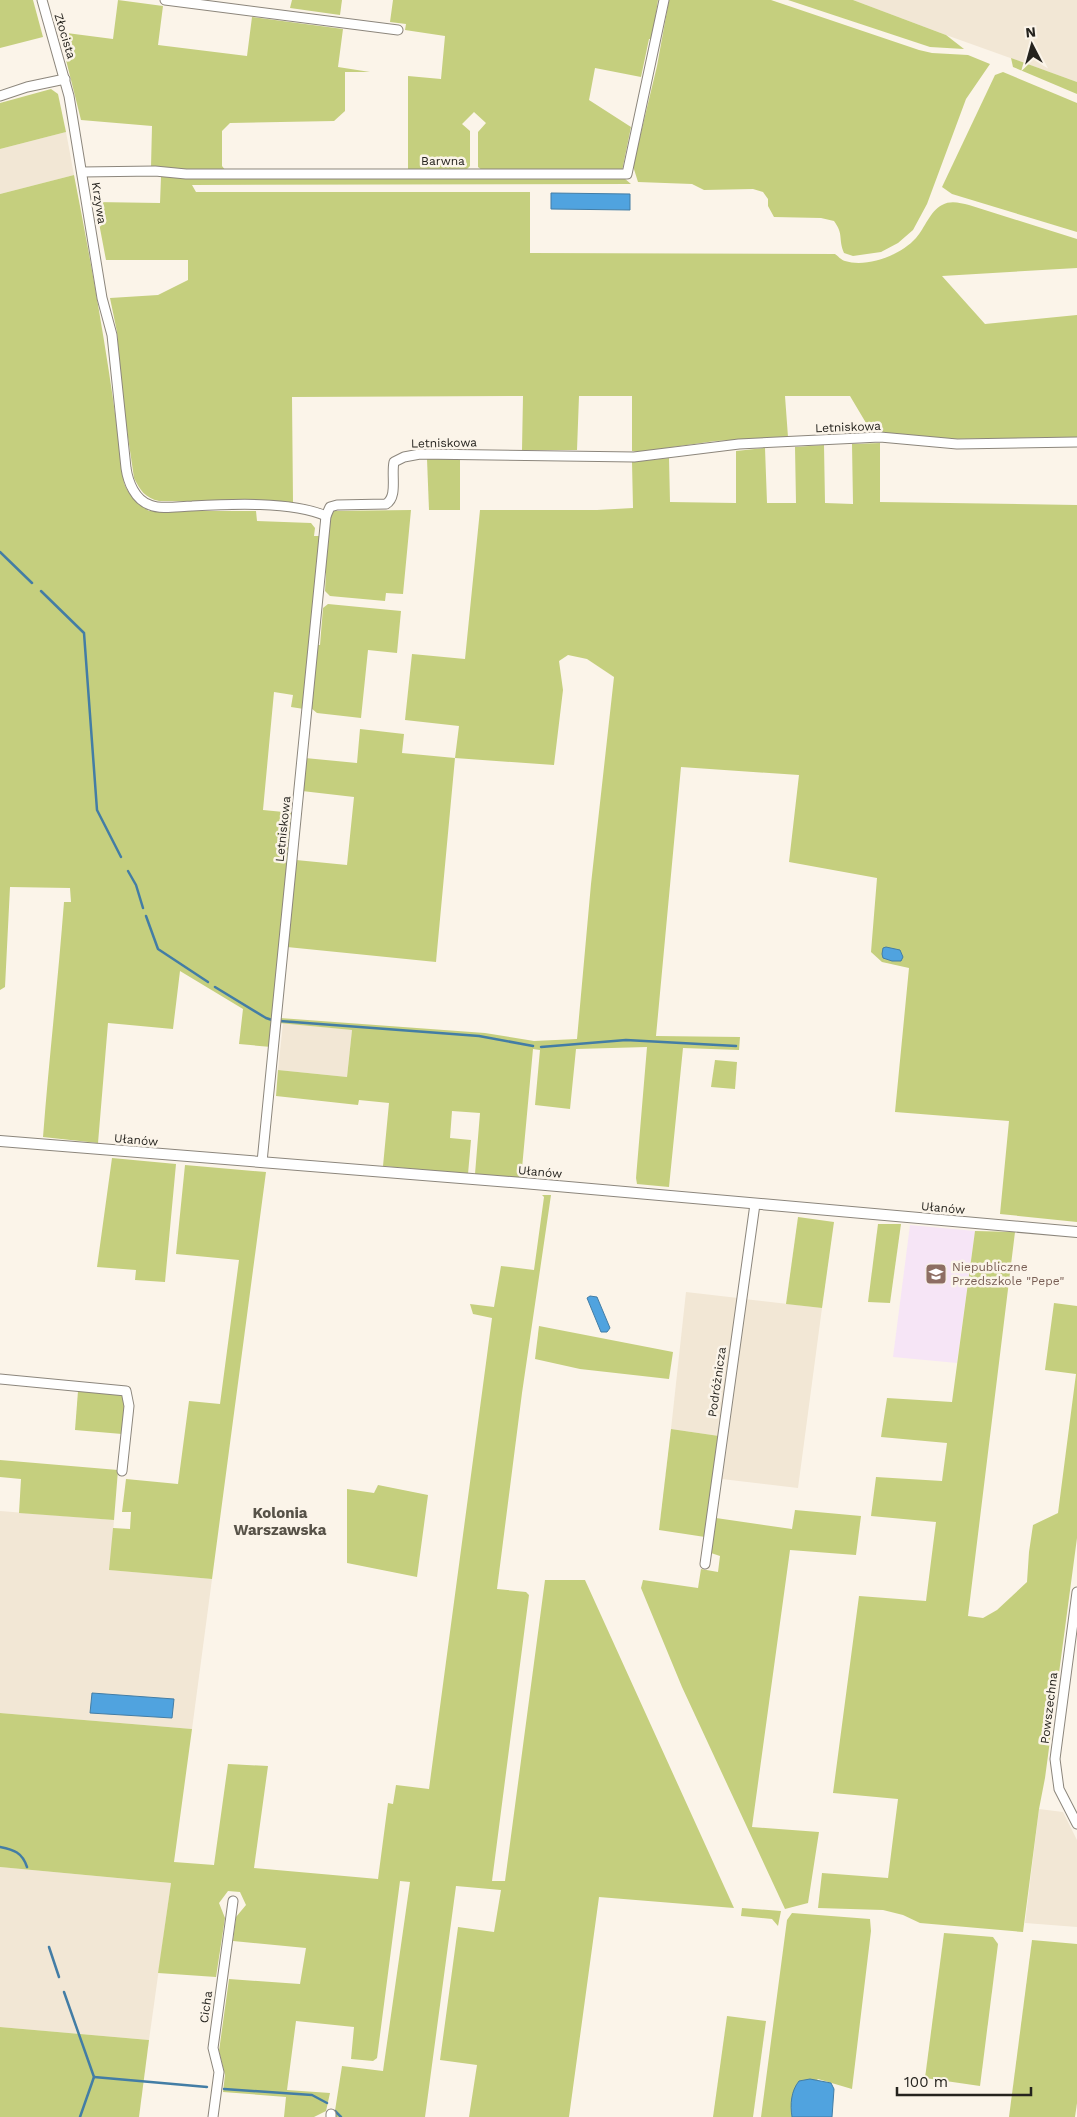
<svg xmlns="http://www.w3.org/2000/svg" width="1077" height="2117" font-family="'Work Sans',sans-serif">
	<rect width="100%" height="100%" fill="#fbf4e9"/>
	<g fill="#f2e7d5">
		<path d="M853 0H1077V82L946 35Z"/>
		<path d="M66 132 74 175 0 194V149Z"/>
		<path d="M283 1023 352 1030 347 1077 278 1070Z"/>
		<path d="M686 1292 738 1298 719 1436 671 1429Z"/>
		<path d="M744 1299 822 1308 798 1488 722 1479Z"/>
		<path d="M0 1511 114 1520 110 1570 212 1579 192 1729 0 1713Z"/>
		<path d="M1039 1809 1063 1812 1077 1840V1927L1025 1923Z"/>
		<path d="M0 1867 171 1883 149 2040 0 2027Z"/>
	</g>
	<path fill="#f6e5f6" d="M910 1225 975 1231 957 1363 893 1357Z"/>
	<g fill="#c5cf7e">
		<path d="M0 0H33L43 37 0 48Z"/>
		<path d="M118 0 163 6 158 45 247 56 252 17 343 29 338 67 370 72H345V111L334 121 230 123 222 131V166L226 171H179L169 167H151L152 126 81 120 59 32 113 39Z"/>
		<path d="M292 0H342L340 15 290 8Z"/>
		<path d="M393 0H658L652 39H649L641 77 595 68 589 100 631 127 622 171H483L478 167V132L486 123 474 112 462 124 470 131V166L465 171H408V76L441 79 445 36 405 30 406 24 390 22Z"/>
		<path d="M669 0H771L919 50 932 53 968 55 990 64 966 99 927 204 913 230 898 243 881 252 853 256 844 253C838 238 844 235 834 221L821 218 774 217 768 206V199L763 192 753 189 704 190 692 184 638 182 633 166 657 66Z"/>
		<path d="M788 0H853L946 35 964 49 930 47Z"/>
		<path d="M1011 58 1077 82V94L1013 67Z"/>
		<path d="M1003 72 1077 103V232L952 194 942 187 995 75Z"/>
		<path d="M51 89 58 94 66 132 0 149V103Z"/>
		<path d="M74 175C94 277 112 379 124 483 129 496 137 503 149 511H256L257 521 311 523 315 528 314 536H321L304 709 291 707 293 695 274 692 263 810 294 813 271 1047 239 1044 243 1009 180 971 173 1029 108 1023 98 1143 43 1137C49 1059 58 981 64 902H71L70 888 10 887 5 987 0 990V194Z"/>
		<path d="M161 177 624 178 631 184 192 185 196 192H530V253L835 254C838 256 841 260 845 261 867 268 901 255 916 238 925 228 930 211 942 205 951 200 960 203 969 205L1077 239V268L942 276 985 324 1077 315V437L947 439 872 433 850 396H785L788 437 715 441 638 452 632 451V396H579L577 450H522L523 396 292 397 293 502 159 501C145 498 140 490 134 478L122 396 117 332 110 298 158 295 188 280V260H106L95 202 160 203Z"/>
		<path d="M880 443V502L1077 505V1222L1000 1214 1009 1121 895 1112 909 968 882 962 871 952 877 878 789 862 799 775 681 767 656 1036 740 1037 739 1050 683 1048 669 1187 637 1184 636 1178 647 1047 576 1049 570 1109 535 1105 540 1050 533 1049 521 1179 475 1174 480 1113 452 1111 450 1138 471 1140 468 1174 383 1166 389 1103 359 1100 358 1105 276 1096 278 1070 347 1077 352 1030 279 1023 280 1018 485 1033 534 1041 577 1039 591 884 614 677 587 659 568 655 559 661 563 690 554 765 455 758 436 962 287 947 296 860 347 865 354 797 302 791 305 758 357 763 360 729 404 734 402 753 455 758 459 726 405 720 412 654 465 659 480 510H597L633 508 632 462 669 458 670 502 736 503V451L765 448 767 503H796L795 447 824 445 825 503 853 504 852 444Z"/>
		<path d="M427 459H460V510H429Z"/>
		<path d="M411 510 403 594 386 593 385 601 330 596 325 591 326 573H323L329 511Z"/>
		<path d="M328 604 401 611 397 653 368 650 361 718 317 713 311 708 316 645H320L323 608Z"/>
		<path d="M715 1060 737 1062 735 1089 711 1087Z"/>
		<path d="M112 1158 176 1164 165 1282 135 1280 136 1270 97 1267Z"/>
		<path d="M185 1165 266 1172 212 1579 109 1570 113 1528 130 1529 131 1512H122L126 1479 178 1484 189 1401 220 1404 239 1260 176 1254Z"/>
		<path d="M542 1195H551L522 1393 497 1589 526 1592 529 1595 492 1881H505L545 1580H585L734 1908 599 1897 569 2117H469L477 2065 440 2060 458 1927 494 1932 501 1890 456 1886 425 2117H334L342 2066 383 2071 410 1882 400 1881 377 2058 373 2061 351 2059 354 2027 296 2021 287 2090 330 2093 326 2111 314 2117H284L286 2097 223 2092 225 2075 219 2051 229 1979 300 1984 306 1948 233 1941 236 1917 246 1905 240 1892 228 1891 219 1903 225 1918 216 1977 158 1973 171 1883 0 1867V1713L192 1729 174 1862 214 1865 228 1764 268 1766 254 1868 378 1879 388 1803 393 1804 396 1785 429 1789 492 1318 473 1314 470 1304 494 1307 501 1266 534 1270 544 1197Z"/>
		<path d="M798 1217 834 1222 822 1308 786 1304Z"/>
		<path d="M878 1224H901L890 1303 868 1302Z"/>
		<path d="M975 1231 1015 1232 968 1616 983 1618 997 1610 1027 1582 1029 1552 1033 1525 1058 1513 1076 1374 1045 1370 1054 1303 1077 1306V1538L1045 1778 1039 1809 1023 1932 920 1923 903 1915 883 1910 818 1908 822 1873 888 1878 898 1799 833 1793 859 1596 926 1601 936 1522 871 1516 876 1477 942 1481 947 1443 881 1437 887 1398 952 1402Z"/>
		<path d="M539 1326 673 1352 669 1379 580 1369 535 1359Z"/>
		<path d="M78 1391 121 1395 125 1400 122 1434 75 1430Z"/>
		<path d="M671 1429 719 1436 705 1537 659 1530Z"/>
		<path d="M0 1460 118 1470 114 1520 19 1513 21 1479 0 1477Z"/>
		<path d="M378 1485 428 1495 417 1577 347 1563V1489L374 1493Z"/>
		<path d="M795 1510 861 1516 856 1555 790 1550 752 1827 819 1832 808 1903 785 1909 682 1687 641 1588 643 1580 698 1588 701 1569 718 1572 720 1556 711 1553 716 1518 792 1529Z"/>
		<path d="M742 1908 781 1911 778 1926 772 1919 741 1916Z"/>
		<path d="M792 1913 870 1919 871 1931 852 2089 818 2079 791 2108 792 2117H761L787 1920Z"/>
		<path d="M944 1933 993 1937 998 1944 980 2086 925 2078Z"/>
		<path d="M1032 1940 1077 1944V2103L1075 2117H1009Z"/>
		<path d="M727 2016 766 2021 753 2117H713Z"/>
		<path d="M0 2027 149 2040 139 2117H0Z"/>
	</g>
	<g fill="#50a3df" stroke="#437da5">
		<path d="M551 193 630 194V210L551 209Z"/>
		<path d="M886 947 900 950 903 957 901 961H892L883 958 882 954 883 948Z"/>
		<path d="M590 1296 597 1297 610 1328 607 1332H601L587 1298Z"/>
		<path d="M92 1693 174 1699 172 1718 90 1713Z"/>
		<path d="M810 2079 831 2083 834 2089 832 2117H792C790 2104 791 2091 799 2081Z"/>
	</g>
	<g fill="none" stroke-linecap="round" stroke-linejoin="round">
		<g stroke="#437da5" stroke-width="2.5">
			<path d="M0 552 32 583"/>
			<path d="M41 591 84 633 97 810 121 857"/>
			<path d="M128 871 136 885 143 908"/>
			<path d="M146 916 158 949 208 982"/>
			<path d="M215 987 266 1018 272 1020"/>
			<path d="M280 1021 479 1036 533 1046"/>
			<path d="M541 1047 626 1040 736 1046"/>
			<path d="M0 1847C14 1850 22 1852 27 1867"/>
			<path d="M49 1947 59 1977"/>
			<path d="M64 1992 94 2077 80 2117"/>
			<path d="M94 2077 207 2087"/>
			<path d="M224 2089 312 2095 327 2103"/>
			<path d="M335 2111 341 2117"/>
		</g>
		<g stroke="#8c867c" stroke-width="11">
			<g id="minor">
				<path d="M42 0 69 96 102 298 112 335 126 468C128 482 135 500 150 505 161 510 180 506 192 506 230 504 292 501 326 516"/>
				<path d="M165 0 398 30"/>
				<path d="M0 96 27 87 65 79"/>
				<path d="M82 172 155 171 186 174H627L664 0"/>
				<path d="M262 1162 326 516 330 507 337 505 386 504C398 497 391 475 394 462L404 457 420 454 634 457 739 444 880 437 957 444 1077 442"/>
				<path d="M0 1379 126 1391 129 1406 122 1471"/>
				<path d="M705 1564 755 1204"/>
				<path d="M1077 1592 1055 1759 1059 1789 1077 1824"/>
				<path d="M213 2117 219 2072 213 2048 233 1901"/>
				<path d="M331 2117V2114"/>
			</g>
		</g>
		<g stroke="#8c867c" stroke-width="12">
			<path id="tertiary" d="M0 1141 523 1183 1077 1232"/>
		</g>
		<use href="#minor" stroke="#fff" stroke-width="9"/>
		<use href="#tertiary" stroke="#fff" stroke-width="10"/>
	</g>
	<defs>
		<g id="school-square" transform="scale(1.125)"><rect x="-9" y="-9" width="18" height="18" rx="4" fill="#8d6e63" stroke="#fbf4e9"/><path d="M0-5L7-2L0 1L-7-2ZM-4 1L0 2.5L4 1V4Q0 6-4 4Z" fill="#fff"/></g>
	</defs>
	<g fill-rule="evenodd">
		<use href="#school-square" x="936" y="1274"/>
	</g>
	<g text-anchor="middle" stroke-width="5" stroke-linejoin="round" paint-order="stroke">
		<g font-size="12" fill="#25231e" stroke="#fbf4e9">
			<text transform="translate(65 36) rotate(73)" y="4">Złocista</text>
			<text x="443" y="165">Barwna</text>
			<text transform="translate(99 203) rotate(81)" y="4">Krzywa</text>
			<text transform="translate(848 427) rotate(-2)" y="4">Letniskowa</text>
			<text transform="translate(444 443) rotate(-1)" y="4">Letniskowa</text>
			<text transform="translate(283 829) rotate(-84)" y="4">Letniskowa</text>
			<text transform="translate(136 1140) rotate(5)" y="4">Ułanów</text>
			<text transform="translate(540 1172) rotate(5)" y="4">Ułanów</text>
			<text transform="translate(943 1208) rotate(5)" y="4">Ułanów</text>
			<text transform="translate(717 1382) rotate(-82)" y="4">Podróżnicza</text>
			<text transform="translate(1049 1708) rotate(-83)" y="4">Powszechna</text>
			<text transform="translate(206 2007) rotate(-82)" y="4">Cicha</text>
		</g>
		<g font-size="12" fill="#785e54" stroke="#fbf4e9" text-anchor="start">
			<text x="952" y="1271">Niepubliczne<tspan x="952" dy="14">Przedszkole "Pepe"</tspan></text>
		</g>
		<g font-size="15" font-weight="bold" fill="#575248" stroke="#fbf4e9">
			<text x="280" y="1518">Kolonia<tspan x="280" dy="17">Warszawska</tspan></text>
		</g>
	</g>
	<g transform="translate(1032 45) rotate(354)" stroke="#fbf4e9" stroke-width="4" paint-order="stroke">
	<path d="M0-4L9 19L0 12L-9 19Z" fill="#25231e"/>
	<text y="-8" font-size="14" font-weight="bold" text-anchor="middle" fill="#25231e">N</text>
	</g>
	<path d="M897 2087v8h134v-8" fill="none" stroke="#25231e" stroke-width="2.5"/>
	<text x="904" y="2087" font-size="15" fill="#25231e" stroke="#fbf4e9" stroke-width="4" paint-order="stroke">100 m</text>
</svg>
